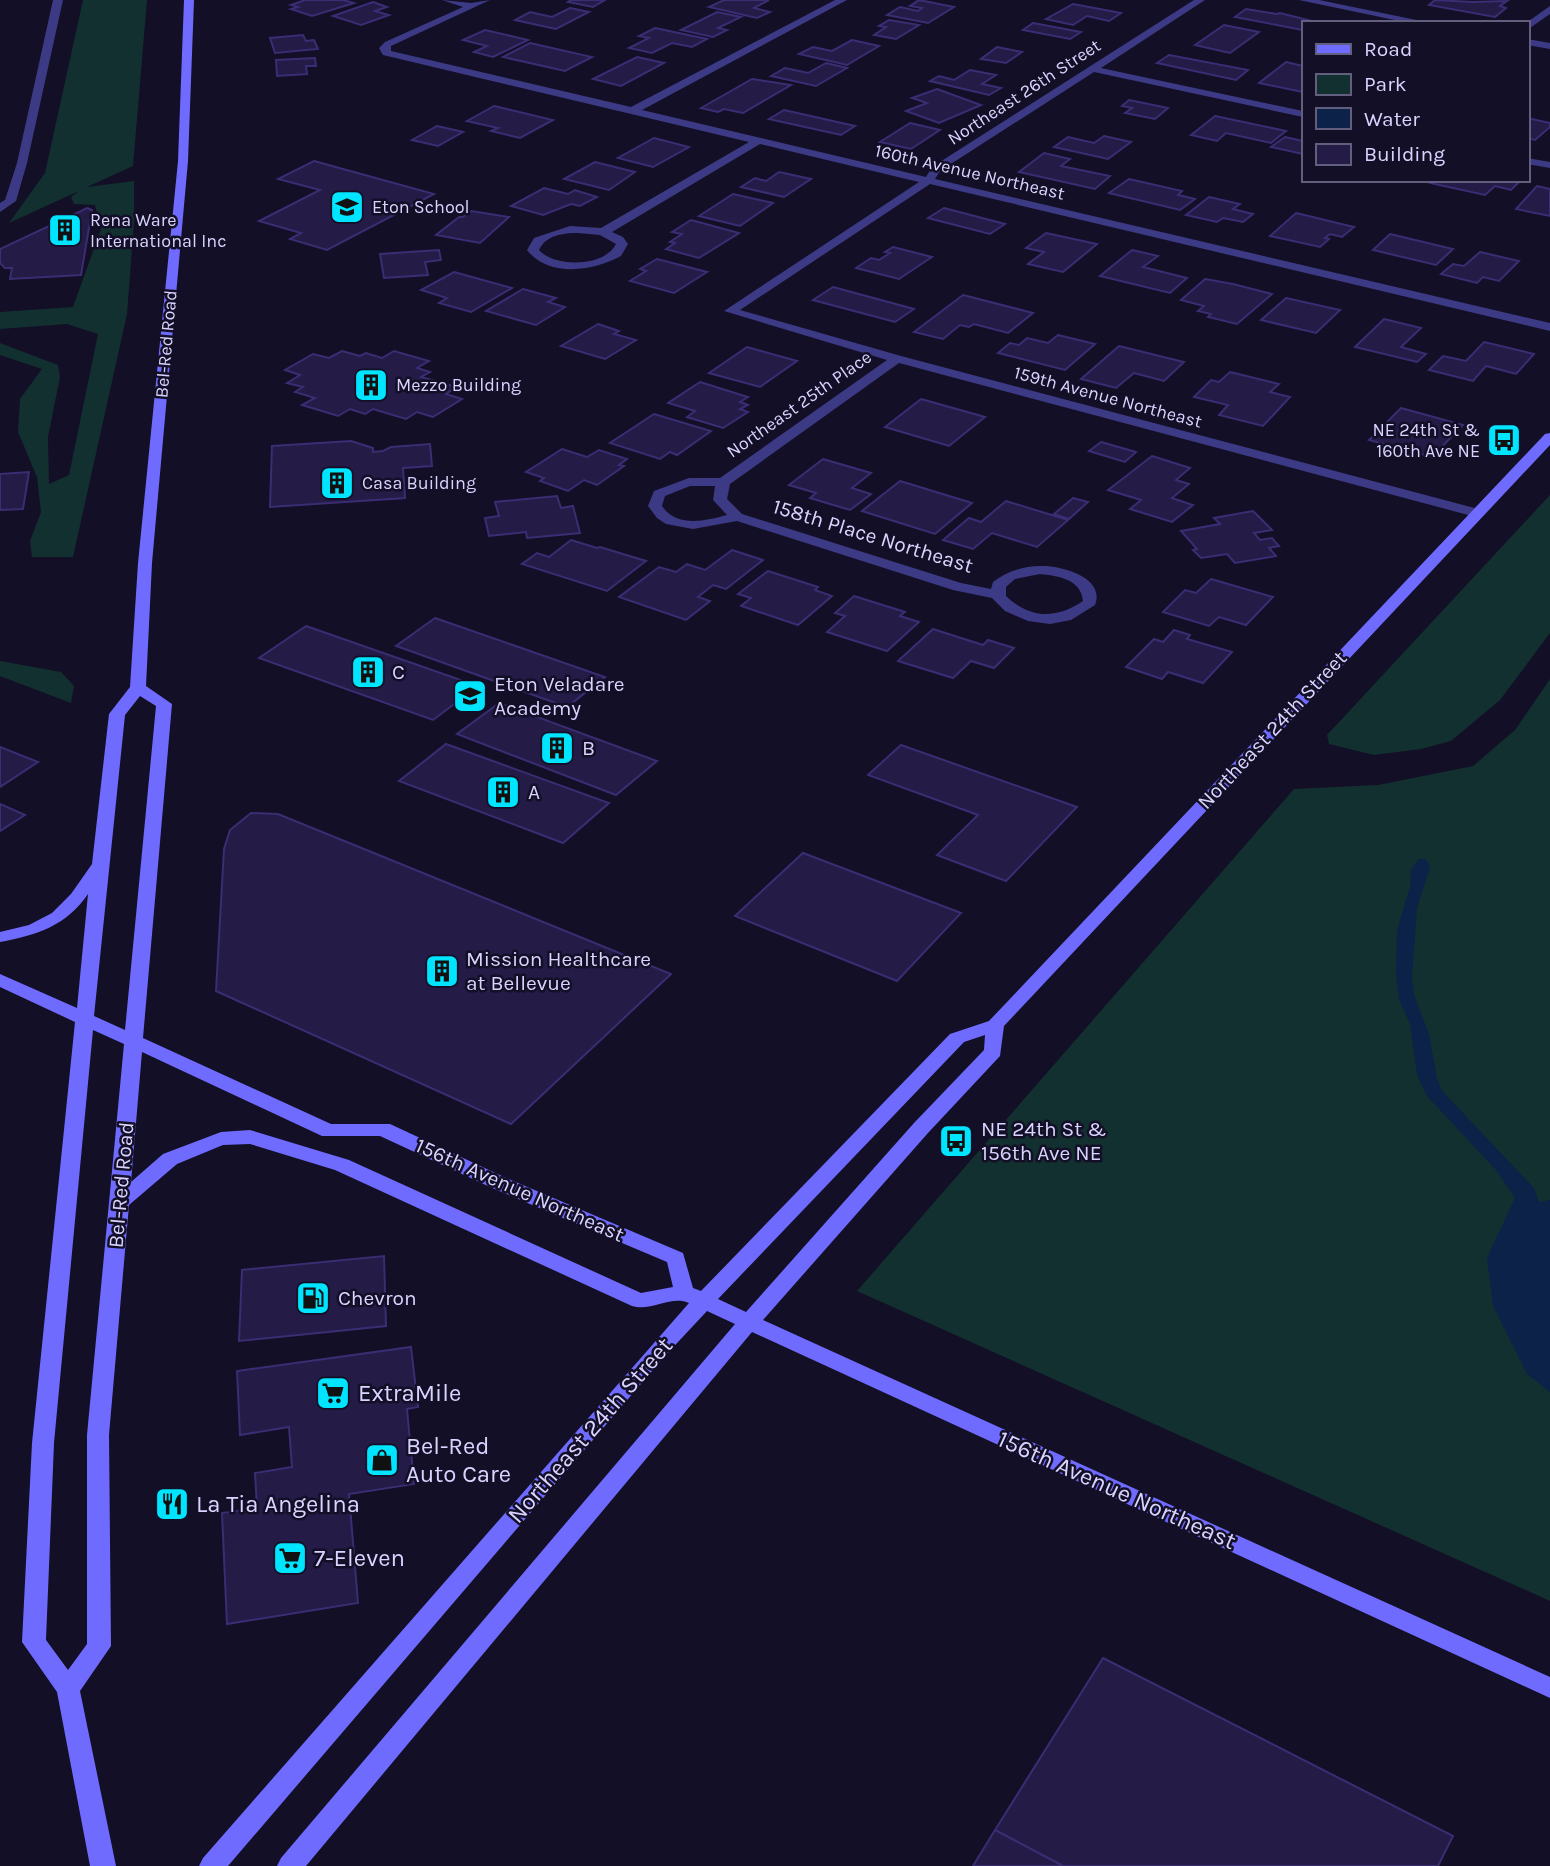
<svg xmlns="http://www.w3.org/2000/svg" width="1550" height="1866" font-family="Karla,sans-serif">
	<rect width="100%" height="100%" fill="#130f26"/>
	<g fill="#12302f">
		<path d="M83 0H147L133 166 87 187 134 181V222L127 314 73 557H32L30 541 41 512 37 477 18 432 20 399 42 369 0 355V343L58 365 60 377 48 437 49 484 69 475 98 334 67 324 0 329V312L73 307 101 229 95 205 74 204 71 197 79 191 9 223 45 173Z"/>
		<path d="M1550 495V633L1500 700 1451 741 1421 749 1374 755 1329 744 1327 735Z"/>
		<path d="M0 661 61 672 74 686 71 703 0 676Z"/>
		<path d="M1550 679V1601L857 1291 1294 789 1378 785 1473 766 1515 730Z"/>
	</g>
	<path fill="#0c2248" d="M1419 859H1426L1430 867 1417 908 1412 978 1414 995 1429 1034 1437 1078 1442 1091 1534 1188 1539 1202 1550 1200V1392L1527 1374 1493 1306 1487 1258 1515 1198 1496 1170 1427 1096 1417 1075 1410 1024 1399 999 1396 973 1397 930 1410 887 1411 870Z"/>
	<g fill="#241b47" stroke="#3b2d73" stroke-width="2">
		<path d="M305 0H343L354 3 312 16 291 9 298 7 291 5Z"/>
		<path d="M571 0H605L593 7 568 2Z"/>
		<path d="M724 0H769L754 8 770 12 757 18 709 7Z"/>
		<path d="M919 0 954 7 928 23 887 15 900 7 918 11 922 8 910 6Z"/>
		<path d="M1435 0 1473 2 1507 1 1500 6 1506 8 1495 17 1429 5Z"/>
		<path d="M373 2 387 7 375 11 389 15 361 25 333 16Z"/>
		<path d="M1073 4 1121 13 1109 21 1087 16 1073 25 1046 19Z"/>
		<path d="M570 8 589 12 556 29 515 20 530 12 552 17Z"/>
		<path d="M1246 9 1277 14 1280 13 1320 23H1303V30L1235 17Z"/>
		<path d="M717 12 741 17 718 28 727 30 713 37 681 30Z"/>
		<path d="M889 20 919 25 896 39 874 35 886 27 879 26Z"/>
		<path d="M1033 23 1081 32 1070 39 1023 30Z"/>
		<path d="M1224 25 1259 32 1230 53 1195 45Z"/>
		<path d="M655 28 707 39 692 47 672 43 652 53 629 48 649 38 639 36Z"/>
		<path d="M485 30 528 40 493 57 474 52 487 46 463 40Z"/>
		<path d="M303 35 306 41 314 40 318 49 275 53 270 38Z"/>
		<path d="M852 40 879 46 847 65 799 54 813 47 832 51Z"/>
		<path d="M530 43 592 57 565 71 503 57Z"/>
		<path d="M997 47 1022 52 1006 63 981 59Z"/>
		<path d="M1169 55 1248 70 1236 80 1157 63Z"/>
		<path d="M637 57 664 63 621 86 593 79Z"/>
		<path d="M315 58 316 66H306L307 74 277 76 276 60Z"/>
		<path d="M1286 62 1303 66V92L1259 83Z"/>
		<path d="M826 63 847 68 816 86 771 76 785 68 808 73Z"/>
		<path d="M970 70 996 75 982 84 1001 88 989 95 930 81 939 76 954 80Z"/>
		<path d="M752 79 791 85 743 113 724 109 718 112 701 108Z"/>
		<path d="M937 89 981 105 939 123 906 111 927 103 912 98Z"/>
		<path d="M1129 100 1168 108 1155 119 1125 113 1132 108 1122 106Z"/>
		<path d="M494 106 553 120 520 138 491 131 498 128 467 121Z"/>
		<path d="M784 110 855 126 841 135 769 119Z"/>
		<path d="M1215 116 1286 131 1271 143 1226 133 1217 141 1191 135Z"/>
		<path d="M1527 118 1550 123V127L1535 140 1527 138Z"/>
		<path d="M910 123 940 130 911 149 880 142Z"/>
		<path d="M437 126 463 132 438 146 412 140Z"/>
		<path d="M1104 136 1131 142 1108 159 1054 147 1068 137 1094 143Z"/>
		<path d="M1285 137 1303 141V154L1271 147Z"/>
		<path d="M654 138 689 147 653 167 618 158Z"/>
		<path d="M1044 153 1070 159 1061 166 1110 176 1095 189 1019 172Z"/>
		<path d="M314 161 434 194 327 250 290 239 301 233 259 221 320 190 278 179Z"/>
		<path d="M595 162 635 172 609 190 564 179Z"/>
		<path d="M779 172 811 179 784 197 741 187 755 178 766 181Z"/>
		<path d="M1129 179 1182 191 1178 195 1195 199 1180 210 1109 193Z"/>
		<path d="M1433 180 1485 182 1520 181 1511 190 1495 186 1485 195 1430 183Z"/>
		<path d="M1537 186 1550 189V216L1516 209Z"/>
		<path d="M544 188 568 194 575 190 597 197 580 206 571 204 543 215 511 206Z"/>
		<path d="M733 194 773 203 740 226 699 216Z"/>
		<path d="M1209 197 1240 204 1233 209 1253 214 1243 222 1223 218 1217 222 1186 215Z"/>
		<path d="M87 208 92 210 81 275 10 279 12 268H5L0 263V249Z"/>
		<path d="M944 208 1005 224 990 234 928 218Z"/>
		<path d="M471 211 509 217 480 243 436 235 459 217H463Z"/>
		<path d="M1296 213 1354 227 1342 237 1330 234 1325 238 1329 239 1320 247 1270 236Z"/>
		<path d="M691 220 739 233 699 258 666 249 675 243 670 242 682 234 672 232Z"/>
		<path d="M1046 233 1097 244 1063 272 1028 264 1044 252 1026 248Z"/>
		<path d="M1390 234 1453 249 1436 265 1373 250Z"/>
		<path d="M893 247 932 257 899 279 856 268 871 258 879 260 890 253 885 252Z"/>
		<path d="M439 250 441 260 425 262 428 275 384 278 380 254Z"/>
		<path d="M1132 250 1158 256 1143 267 1187 278 1170 293 1100 276Z"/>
		<path d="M1480 252 1519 261 1499 281 1483 277 1477 283 1441 274 1453 264 1464 266Z"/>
		<path d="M657 259 707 272 674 293 630 281 646 271 640 269Z"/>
		<path d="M454 272 512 288 471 312 439 303 447 298 421 290Z"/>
		<path d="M1205 279 1233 284 1272 294 1237 324 1208 317 1211 314 1198 311 1204 306 1181 300Z"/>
		<path d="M833 287 914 309 895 322 813 300Z"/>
		<path d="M523 289 556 298 548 302 565 307 536 325 486 311Z"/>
		<path d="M963 295 1033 313 1008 333 974 324 969 327 960 325 943 339 914 332Z"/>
		<path d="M1286 298 1340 310 1316 333 1261 320Z"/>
		<path d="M1384 319 1421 328 1401 347 1426 354 1417 362 1355 347Z"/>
		<path d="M598 324 619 331 614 334 636 340 605 359 561 346Z"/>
		<path d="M1058 335 1095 344 1065 370 998 353 1010 343 1019 345 1027 338 1048 343Z"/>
		<path d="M1484 342 1534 354 1516 374 1486 366 1473 381 1429 370 1443 356 1466 361Z"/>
		<path d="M1119 346 1184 362 1164 381 1134 373 1116 388 1081 379Z"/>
		<path d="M747 347 797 361 760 387 709 373Z"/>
		<path d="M342 351 360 356 366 353 382 358 394 351 429 361 417 368 430 372 421 377 456 387 446 394 462 399 433 417 417 412 406 419 373 409 365 414 350 409 338 416 302 405 315 398 295 392 303 387 287 383 300 375 285 370 313 354 329 358Z"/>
		<path d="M1230 372 1279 384 1270 392 1290 397 1263 426 1219 415 1228 405 1194 397 1211 380 1219 382Z"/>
		<path d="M700 382 748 397 740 402 748 405 740 409 748 412 723 428 687 417 695 411 668 403Z"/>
		<path d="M921 399 985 417 949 446 885 427Z"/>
		<path d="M1401 408 1463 425 1432 457 1369 440Z"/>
		<path d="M654 414 711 431 677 455 670 452 660 459 610 443Z"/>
		<path d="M351 441 373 448V452L383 451 391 447 430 444 432 466 403 468 405 498 270 507 272 446Z"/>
		<path d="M1101 442 1136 452 1125 462 1089 451Z"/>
		<path d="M562 449 587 457 599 450 627 459 619 465 624 466 597 485 584 480 568 491 540 481 544 478 526 472Z"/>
		<path d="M1152 456 1190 468 1176 480 1189 484 1172 498 1193 505 1172 522 1130 509 1141 500 1108 490Z"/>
		<path d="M823 459 871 473 852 488 871 494 850 510 810 498 816 493 789 485Z"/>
		<path d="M29 472 23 509 0 510V474Z"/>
		<path d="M900 481 972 503 935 534 862 511Z"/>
		<path d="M557 496 561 508 573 506 580 533 527 538 526 532 489 536 485 518 499 516 495 502Z"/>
		<path d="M1073 498 1088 502 1069 519 1054 514Z"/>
		<path d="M1006 501 1068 520 1037 547 992 533 973 549 943 540 969 518 981 522Z"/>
		<path d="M1253 511 1272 530 1254 533 1260 540 1272 538 1279 546 1269 548 1276 556 1235 563 1227 554 1201 558 1193 550 1197 549 1181 531 1220 524 1214 518Z"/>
		<path d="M571 540 597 548 600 547 646 561 607 591 522 564 537 553 549 557Z"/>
		<path d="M732 550 763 560 726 589 713 585 698 597 710 601 686 620 619 597 659 567 676 572 687 564 705 570Z"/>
		<path d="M768 571 818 587 815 590 832 596 798 625 741 606 751 598 738 594Z"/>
		<path d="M1211 579 1273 597 1246 625 1219 617 1209 626 1163 612 1185 590 1196 593Z"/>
		<path d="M854 596 905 612 900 616 919 622 887 651 827 632 845 616 835 613Z"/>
		<path d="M435 618 605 677 567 707 396 646Z"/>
		<path d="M306 626 478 686 433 720 259 658Z"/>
		<path d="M933 629 983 645 988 640 1014 648 994 668 971 661 953 678 898 661Z"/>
		<path d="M1174 630 1190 635 1187 639 1232 652 1203 683 1168 672 1162 679 1126 667 1154 639 1163 642Z"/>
		<path d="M499 703 657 761 616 795 457 734Z"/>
		<path d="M446 744 609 803 563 843 399 781Z"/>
		<path d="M901 745 1077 807 1006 881 937 855 978 815 868 775Z"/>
		<path d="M0 747 38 762 0 787Z"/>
		<path d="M0 804 25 815 0 831Z"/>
		<path d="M251 813 278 814 671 974 511 1124 216 991 224 849 230 830Z"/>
		<path d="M803 853 961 913 897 981 735 916Z"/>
		<path d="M384 1256 386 1326 239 1341 242 1270Z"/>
		<path d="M411 1347 418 1407 407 1409 414 1484 349 1494 358 1603 227 1624 222 1513 257 1508 255 1473 292 1467 289 1427 240 1435 237 1371Z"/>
		<path d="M1103 1658 1453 1836 1438 1866H1063L995 1830Z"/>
		<path d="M995 1830 1063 1866H973Z"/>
	</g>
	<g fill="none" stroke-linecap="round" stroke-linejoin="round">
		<g fill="#3d3a85" fill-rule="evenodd">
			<path d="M53 0H63L27 163 16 201 0 212V203L5 200 17 163Z"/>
			<path d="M442 0 471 3 490 0 391 46V51L631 107 835 0H847L642 110 926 177 932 167 1194 0H1205L1101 68 1303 111V117L1094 72 940 171 935 179 1550 323V331L930 184 740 310 901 356 1482 510 1484 513 1477 517 1472 516 899 363 730 484 727 499 742 514 961 583 991 589 993 582C1006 572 1023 566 1040 566 1060 565 1106 577 1095 605L1071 620 1050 624 1028 621 1005 611 992 598 953 590 737 521 693 529 666 524 657 518 648 506 654 491 689 478H720L887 360 724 311 919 182 760 144 612 232 623 237 628 244 621 256C593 271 549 278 527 250L534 238 570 226 601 228 749 142 383 55 379 48 385 42 463 7ZM578 233 600 235 616 244C605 267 555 268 539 250 546 235 563 233 578 233ZM690 486H715L713 500 727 515C705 521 677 528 662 506L665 496ZM1040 574C1058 576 1081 579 1083 601 1057 619 1030 619 1006 596V587L1015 579Z"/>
			<path d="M1299 0H1319L1431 23H1409Z"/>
			<path d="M1550 6V14L1527 30 1526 23Z"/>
			<path d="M1527 39 1550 43V49L1527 45Z"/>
			<path d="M1527 158 1550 162V168L1527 164Z"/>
		</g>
		<path fill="#6f6bff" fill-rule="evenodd" d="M184 0H194L188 161 152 563 146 686 172 704 143 1038 331 1124H390L504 1177 683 1253 693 1288 701 1291 950 1034 989 1021 1545 434 1550 433V445L1004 1026 1000 1056 928 1133 763 1320 1550 1677V1698L752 1332 306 1866H277L281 1858 735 1324 707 1311 664 1357 228 1866H199L203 1858 689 1303C671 1295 651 1312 632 1306L335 1170 250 1144 223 1145 177 1164 129 1205 109 1435 111 1646 80 1691 116 1866H90L57 1692 22 1642 32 1443 75 1022 0 987V974L77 1008 88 894C66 926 37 935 0 942V932L29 925 52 913 71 894 92 864 109 714 130 687 138 563 178 161ZM140 696 156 706 125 1030 94 1016 125 715ZM93 1030 124 1044 87 1435V1644L68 1670 46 1640 54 1443ZM985 1035 984 1050 914 1123 746 1312 718 1299 964 1042ZM142 1052 322 1136H380L490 1187 667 1262 673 1287 641 1293 349 1160 250 1130 221 1132 163 1154 131 1182Z"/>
	</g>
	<defs>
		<g id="school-square" transform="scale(1.75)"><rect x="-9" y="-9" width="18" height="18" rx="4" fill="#00e5ff" stroke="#130f26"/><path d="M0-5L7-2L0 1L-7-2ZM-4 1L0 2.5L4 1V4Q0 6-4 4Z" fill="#111"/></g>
		<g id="building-square" transform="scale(1.75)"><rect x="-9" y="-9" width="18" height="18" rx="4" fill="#00e5ff" stroke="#130f26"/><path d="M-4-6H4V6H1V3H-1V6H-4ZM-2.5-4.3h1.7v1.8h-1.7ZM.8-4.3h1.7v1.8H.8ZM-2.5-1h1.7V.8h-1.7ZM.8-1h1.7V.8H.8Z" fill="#111"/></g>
		<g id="bus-square" transform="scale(1.75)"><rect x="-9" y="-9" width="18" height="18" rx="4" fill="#00e5ff" stroke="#130f26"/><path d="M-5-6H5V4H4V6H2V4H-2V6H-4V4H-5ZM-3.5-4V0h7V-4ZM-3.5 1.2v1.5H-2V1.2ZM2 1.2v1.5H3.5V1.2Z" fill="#111"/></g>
		<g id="fuel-square" transform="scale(1.75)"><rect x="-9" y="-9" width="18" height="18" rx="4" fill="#00e5ff" stroke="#130f26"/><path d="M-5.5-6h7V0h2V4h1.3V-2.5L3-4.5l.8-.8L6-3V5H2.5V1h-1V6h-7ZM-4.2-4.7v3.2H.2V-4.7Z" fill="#111"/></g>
		<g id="supermarket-square" transform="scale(1.75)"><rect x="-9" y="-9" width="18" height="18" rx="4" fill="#00e5ff" stroke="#130f26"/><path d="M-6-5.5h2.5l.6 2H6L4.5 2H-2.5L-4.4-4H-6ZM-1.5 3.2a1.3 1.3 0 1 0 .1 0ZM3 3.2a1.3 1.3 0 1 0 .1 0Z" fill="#111"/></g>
		<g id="shop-square" transform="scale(1.75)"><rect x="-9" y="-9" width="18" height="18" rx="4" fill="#00e5ff" stroke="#130f26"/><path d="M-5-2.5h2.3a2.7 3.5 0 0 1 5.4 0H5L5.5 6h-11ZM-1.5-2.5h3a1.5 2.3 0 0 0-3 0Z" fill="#111"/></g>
		<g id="restaurant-square" transform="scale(1.75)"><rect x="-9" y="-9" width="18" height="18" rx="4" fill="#00e5ff" stroke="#130f26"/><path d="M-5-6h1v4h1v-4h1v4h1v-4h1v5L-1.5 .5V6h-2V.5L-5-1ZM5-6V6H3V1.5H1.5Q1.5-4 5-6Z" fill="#111"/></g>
	</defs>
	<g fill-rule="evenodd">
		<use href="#school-square" x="347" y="207"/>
		<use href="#building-square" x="65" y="230"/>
		<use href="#building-square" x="371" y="385"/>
		<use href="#bus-square" x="1504" y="440"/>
		<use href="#building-square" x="337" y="483"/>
		<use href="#building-square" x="368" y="672"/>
		<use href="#school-square" x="470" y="696"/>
		<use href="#building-square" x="557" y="748"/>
		<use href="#building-square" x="503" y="792"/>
		<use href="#building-square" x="442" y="971"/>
		<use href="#bus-square" x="956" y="1141"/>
		<use href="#fuel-square" x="313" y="1298"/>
		<use href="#supermarket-square" x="333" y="1393"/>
		<use href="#shop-square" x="382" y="1460"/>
		<use href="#restaurant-square" x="172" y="1504"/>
		<use href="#supermarket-square" x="290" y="1558"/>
	</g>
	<g text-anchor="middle" stroke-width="5" stroke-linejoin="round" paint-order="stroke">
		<g font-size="18" fill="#d9d4ff" stroke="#130f26">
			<text transform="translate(1024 92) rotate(-33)" y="6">Northeast 26th Street</text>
			<text transform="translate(970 172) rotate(13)" y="6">160th Avenue Northeast</text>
			<text transform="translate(166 344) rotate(-85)" y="6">Bel-Red Road</text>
			<text transform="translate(1108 397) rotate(15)" y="6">159th Avenue Northeast</text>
			<text transform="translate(799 404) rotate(-35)" y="6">Northeast 25th Place</text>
		</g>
		<g font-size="18" fill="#d9d4ff" stroke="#130f26" text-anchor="start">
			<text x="372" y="213">Eton School</text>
			<text x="90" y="226">Rena Ware<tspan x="90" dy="21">International Inc</tspan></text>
			<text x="396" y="391">Mezzo Building</text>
			<text x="1480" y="436" text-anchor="end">NE 24th St &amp;<tspan x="1480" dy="21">160th Ave NE</tspan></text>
			<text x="362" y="489">Casa Building</text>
		</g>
		<g font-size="21" fill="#d9d4ff" stroke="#130f26">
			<text transform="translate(873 536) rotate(17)" y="7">158th Place Northeast</text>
			<text transform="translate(1272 730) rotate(-47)" y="7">Northeast 24th Street</text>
			<text transform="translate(121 1185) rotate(-85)" y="7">Bel-Red Road</text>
			<text transform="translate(520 1190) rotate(24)" y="7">156th Avenue Northeast</text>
		</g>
		<g font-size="21" fill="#d9d4ff" stroke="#130f26" text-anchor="start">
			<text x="392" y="679">C</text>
			<text x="494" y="691">Eton Veladare<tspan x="494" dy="24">Academy</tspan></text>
			<text x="582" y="755">B</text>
			<text x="528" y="799">A</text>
			<text x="466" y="966">Mission Healthcare<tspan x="466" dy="24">at Bellevue</tspan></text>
			<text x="981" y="1136">NE 24th St &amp;<tspan x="981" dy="24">156th Ave NE</tspan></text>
			<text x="338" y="1305">Chevron</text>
		</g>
		<g font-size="24" fill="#d9d4ff" stroke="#130f26" text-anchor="start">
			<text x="358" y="1401">ExtraMile</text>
			<text x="406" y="1454">Bel-Red<tspan x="406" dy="28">Auto Care</tspan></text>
			<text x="196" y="1512">La Tia Angelina</text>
			<text x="314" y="1566">7-Eleven</text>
		</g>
		<g font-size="24" fill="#d9d4ff" stroke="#130f26">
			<text transform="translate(590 1430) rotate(-49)" y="8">Northeast 24th Street</text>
			<text transform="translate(1117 1490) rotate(24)" y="8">156th Avenue Northeast</text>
		</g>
	</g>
	<rect x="1302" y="21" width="228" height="161" fill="#130f26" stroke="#625e7d" stroke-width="2"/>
	<rect x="1316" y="44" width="35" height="10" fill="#6f6bff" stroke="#625e7d" stroke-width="2"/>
	<text x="1364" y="56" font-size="21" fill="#d9d4ff">Road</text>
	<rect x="1316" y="74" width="35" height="21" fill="#12302f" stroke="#625e7d" stroke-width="2"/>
	<text x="1364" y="91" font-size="21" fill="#d9d4ff">Park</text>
	<rect x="1316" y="108" width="35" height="21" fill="#0c2248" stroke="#625e7d" stroke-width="2"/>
	<text x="1364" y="126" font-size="21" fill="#d9d4ff">Water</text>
	<rect x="1316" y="144" width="35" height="21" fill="#241b47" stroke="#625e7d" stroke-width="2"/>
	<text x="1364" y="161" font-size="21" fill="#d9d4ff">Building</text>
</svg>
